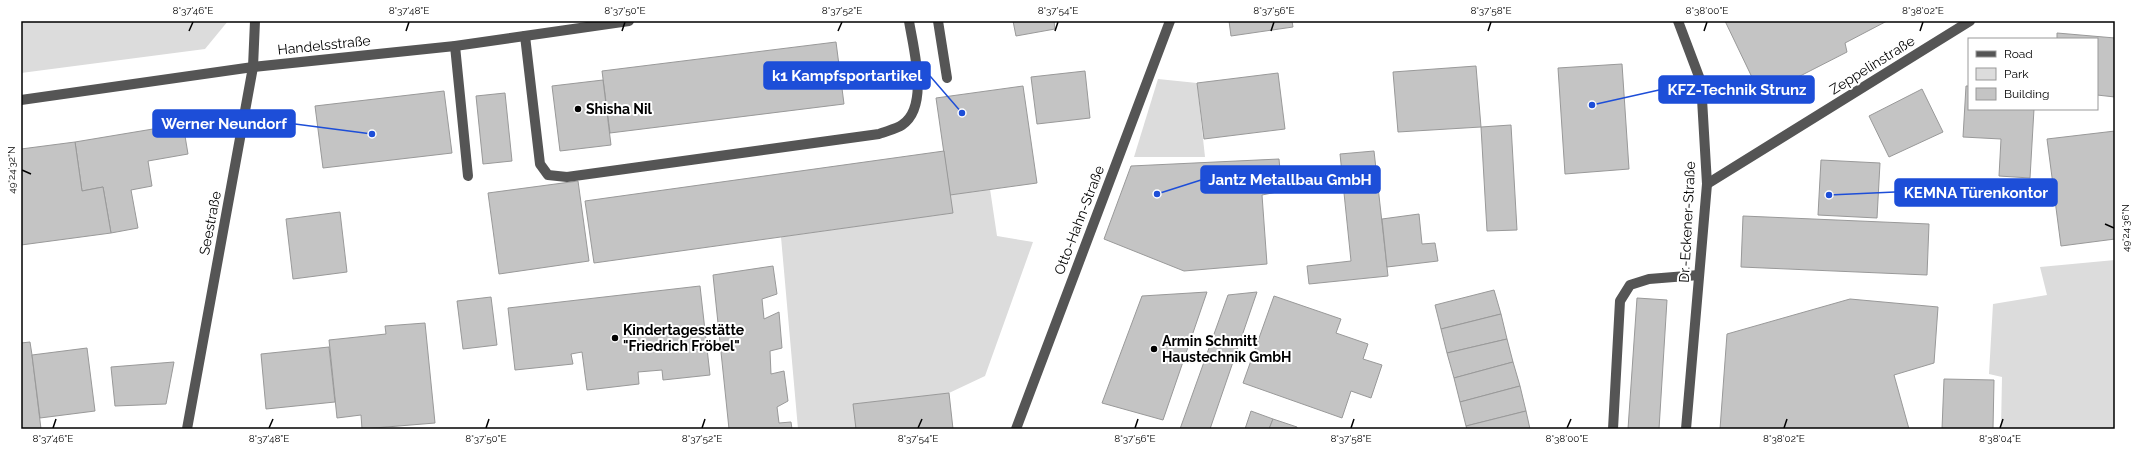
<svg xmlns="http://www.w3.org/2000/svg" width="2136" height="450" font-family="Raleway,sans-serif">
	<rect width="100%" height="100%" fill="#fff"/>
	<g fill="#dcdcdc">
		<path d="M29 21H228L205 49 21 73V22Z"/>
		<path d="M1158 79 1197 83 1205 157H1134Z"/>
		<path d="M990 189 997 236 1033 242 985 376 949 393 854 404 856 429H798L781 237 952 213 950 195Z"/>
		<path d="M2115 260V429H2001L2002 377 1989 374 1993 304 2047 295 2040 267Z"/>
	</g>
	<g fill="#c4c4c4" stroke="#999">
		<path d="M1013 21H1054L1055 29 1016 36Z"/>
		<path d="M1229 21H1292L1293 27 1231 36Z"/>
		<path d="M1725 21H1887L1845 43 1847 52 1761 96Z"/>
		<path d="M2057 33 2115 38V97L2097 95V39H2057Z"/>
		<path d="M836 42 844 104 610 133 602 71Z"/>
		<path d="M1622 64 1629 169 1565 174 1558 68Z"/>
		<path d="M1476 66 1481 127 1398 132 1393 72Z"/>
		<path d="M1085 71 1090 118 1037 124 1031 77Z"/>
		<path d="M1278 73 1285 129 1204 139 1197 83Z"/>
		<path d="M603 80 611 145 560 151 552 86Z"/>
		<path d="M1023 86 1037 183 950 195 936 98Z"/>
		<path d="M1966 86H1969V109H2034L2030 178 1999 176 2001 139 1963 137Z"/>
		<path d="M1922 89 1943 132 1889 157 1869 116Z"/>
		<path d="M444 91 452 153 323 168 315 106Z"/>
		<path d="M505 93 512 161 483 164 476 96Z"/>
		<path d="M183 124 188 154 148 161 152 186 131 190 138 228 111 233 103 187 82 191 75 142Z"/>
		<path d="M1511 125 1517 230 1487 231 1481 127Z"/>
		<path d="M2115 131V239L2061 246 2047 139Z"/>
		<path d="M75 142 82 191 103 187 111 233 21 245V149Z"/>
		<path d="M944 151 953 213 594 263 585 201Z"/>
		<path d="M1374 151 1388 276 1309 284 1307 266 1351 261 1340 154Z"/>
		<path d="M1279 159 1282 191 1262 195 1267 264 1184 271 1104 239 1131 166Z"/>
		<path d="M1821 160 1880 163 1877 218 1818 215Z"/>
		<path d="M578 181 589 261 499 274 488 193Z"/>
		<path d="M340 212 347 272 293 279 286 219Z"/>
		<path d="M1419 214 1422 244 1435 243 1438 261 1387 267 1382 219Z"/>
		<path d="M1743 216 1929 224 1927 275 1741 267Z"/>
		<path d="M773 266 777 294 762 299 764 319 779 312 782 348 770 351 771 374 784 371 788 401 777 407 779 423 791 422 792 429H729L713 275Z"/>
		<path d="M700 286 710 375 663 380 662 370 638 372 639 384 587 390 582 352 571 354 573 364 515 370 508 308Z"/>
		<path d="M1494 290 1501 314 1441 329 1435 305Z"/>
		<path d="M1207 292 1163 420 1102 403 1142 296Z"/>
		<path d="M1257 292 1210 429H1180L1228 295Z"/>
		<path d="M1274 296 1341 319 1336 333 1368 344 1363 359 1382 365 1371 398 1351 391 1342 418 1243 383Z"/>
		<path d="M491 297 497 345 463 349 457 301Z"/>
		<path d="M1637 298 1667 300 1659 429H1628Z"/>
		<path d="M1850 299 1938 307 1934 363 1894 375 1909 429H1720L1727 334Z"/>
		<path d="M1501 314 1507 339 1447 353 1441 329Z"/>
		<path d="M425 323 435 423 362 429 361 415 337 418 329 340 386 334 385 326Z"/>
		<path d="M1507 339 1513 362 1454 378 1447 353Z"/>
		<path d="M30 342 32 355 41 429H21V343Z"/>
		<path d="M329 347 335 402 266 409 261 354Z"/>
		<path d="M87 348 95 411 40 418 32 355Z"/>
		<path d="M174 362 166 404 115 406 111 367Z"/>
		<path d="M1513 362 1520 386 1460 402 1454 378Z"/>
		<path d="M1944 379 1994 380 1993 429H1942Z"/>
		<path d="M1520 386 1526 411 1466 426 1460 402Z"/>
		<path d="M949 393 953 429H856L853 404Z"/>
		<path d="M1251 411 1273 419 1269 429H1245Z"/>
		<path d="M1526 411 1530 429H1467L1466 426Z"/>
		<path d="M1273 419 1297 427V429H1269Z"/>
	</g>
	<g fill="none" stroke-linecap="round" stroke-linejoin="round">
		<g stroke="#555" stroke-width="10">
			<path d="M938 21 947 78"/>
			<path d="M1678 21 1701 82 1707 184 1686 429"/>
			<path d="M525 36 540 164 548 175 567 177 879 134C886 131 896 129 902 125 930 107 913 47 909 21"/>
			<path d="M455 46 468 176"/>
			<path d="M21 100 253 67 455 46 629 21"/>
			<path d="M1707 184 1970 21"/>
			<path d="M187 429 253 67 255 21"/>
			<path d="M1016 429 1170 21"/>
			<path d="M1613 429 1620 301 1630 285 1649 279 1699 275"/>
		</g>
	</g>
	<path fill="none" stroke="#000" stroke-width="1.5" d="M189 31 193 22M406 31 409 22M622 31 625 22M838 31 842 22M1055 31 1058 22M1271 31 1274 22M1488 31 1491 22M1704 31 1707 22M1920 31 1923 22M22 170 31 174M2105 224 2114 228M53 428 56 419M269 428 273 419M486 428 489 419M702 428 705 419M918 428 922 419M1135 428 1138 419M1351 428 1354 419M1567 428 1571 419M1784 428 1787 419M2000 428 2003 419"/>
	<g fill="#000" stroke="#fff" stroke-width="1.5">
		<circle cx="578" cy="109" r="4"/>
		<circle cx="615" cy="338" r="4"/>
		<circle cx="1154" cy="349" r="4"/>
	</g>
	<g text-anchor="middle" stroke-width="4" stroke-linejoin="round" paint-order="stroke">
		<g font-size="14" fill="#000" stroke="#fff">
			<text transform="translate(324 45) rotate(-6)" y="5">Handelsstraße</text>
			<text transform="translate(1872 65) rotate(-32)" y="5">Zeppelinstraße</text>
			<text transform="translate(1079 220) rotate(-69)" y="5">Otto-Hahn-Straße</text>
			<text transform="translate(1687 222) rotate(-87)" y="5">Dr.-Eckener-Straße</text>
			<text transform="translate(210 223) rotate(-79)" y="5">Seestraße</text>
		</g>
		<g font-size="14" font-weight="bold" fill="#000" stroke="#fff" text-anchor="start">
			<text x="586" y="114">Shisha Nil</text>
			<text x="623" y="335">Kindertagesstätte<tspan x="623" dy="16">"Friedrich Fröbel"</tspan></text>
			<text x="1162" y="346">Armin Schmitt<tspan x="1162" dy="16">Haustechnik GmbH</tspan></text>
		</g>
	</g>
	<path fill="none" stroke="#1d4ed8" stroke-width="1.5" d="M962 113L930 76M1592 105L1659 90M372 134L295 124M1157 194L1201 180M1829 195L1895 192"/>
	<g fill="#1d4ed8" stroke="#fff" stroke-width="1.5">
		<circle cx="962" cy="113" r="4"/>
		<circle cx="1592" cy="105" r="4"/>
		<circle cx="372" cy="134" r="4"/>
		<circle cx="1157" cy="194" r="4"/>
		<circle cx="1829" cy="195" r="4"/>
	</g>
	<g fill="#1d4ed8" stroke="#1d4ed8" stroke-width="1.5">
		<rect x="764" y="62" width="166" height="27" rx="4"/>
		<rect x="1659" y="76" width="155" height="27" rx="4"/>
		<rect x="153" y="110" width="142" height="27" rx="4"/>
		<rect x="1201" y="166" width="179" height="27" rx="4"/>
		<rect x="1895" y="179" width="162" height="27" rx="4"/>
	</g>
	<g font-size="15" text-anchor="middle" font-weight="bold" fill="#fff">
		<text x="847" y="81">k1 Kampfsportartikel</text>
		<text x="1737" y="95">KFZ-Technik Strunz</text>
		<text x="224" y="129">Werner Neundorf</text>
		<text x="1290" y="185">Jantz Metallbau GmbH</text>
		<text x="1976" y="198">KEMNA Türenkontor</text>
	</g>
	<rect width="2136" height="450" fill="none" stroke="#ffffff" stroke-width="44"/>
	<rect x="1968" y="38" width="130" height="72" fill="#ffffff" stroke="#999999"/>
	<rect x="1976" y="51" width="20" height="6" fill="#555555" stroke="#999999"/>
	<text x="2004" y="58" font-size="12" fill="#000000">Road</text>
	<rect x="1976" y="68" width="20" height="12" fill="#dcdcdc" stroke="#999999"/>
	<text x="2004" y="78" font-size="12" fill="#000000">Park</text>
	<rect x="1976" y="88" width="20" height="12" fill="#c4c4c4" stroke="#999999"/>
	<text x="2004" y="98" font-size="12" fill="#000000">Building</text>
	<rect x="22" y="22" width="2092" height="406" fill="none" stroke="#000" stroke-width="1.5"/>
	<g font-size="10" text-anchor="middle" fill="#000">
		<text x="193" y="14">8°37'46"E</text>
		<text x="409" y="14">8°37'48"E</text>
		<text x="625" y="14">8°37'50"E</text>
		<text x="842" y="14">8°37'52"E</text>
		<text x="1058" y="14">8°37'54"E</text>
		<text x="1274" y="14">8°37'56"E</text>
		<text x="1491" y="14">8°37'58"E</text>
		<text x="1707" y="14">8°38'00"E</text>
		<text x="1923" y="14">8°38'02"E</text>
		<text transform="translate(11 170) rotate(-90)" y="4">49°24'32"N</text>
		<text transform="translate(2125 228) rotate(-90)" y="4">49°24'36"N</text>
		<text x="53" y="442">8°37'46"E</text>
		<text x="269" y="442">8°37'48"E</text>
		<text x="486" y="442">8°37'50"E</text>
		<text x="702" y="442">8°37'52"E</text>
		<text x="918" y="442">8°37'54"E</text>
		<text x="1135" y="442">8°37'56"E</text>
		<text x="1351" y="442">8°37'58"E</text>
		<text x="1567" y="442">8°38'00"E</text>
		<text x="1784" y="442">8°38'02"E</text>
		<text x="2000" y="442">8°38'04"E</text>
	</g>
</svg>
